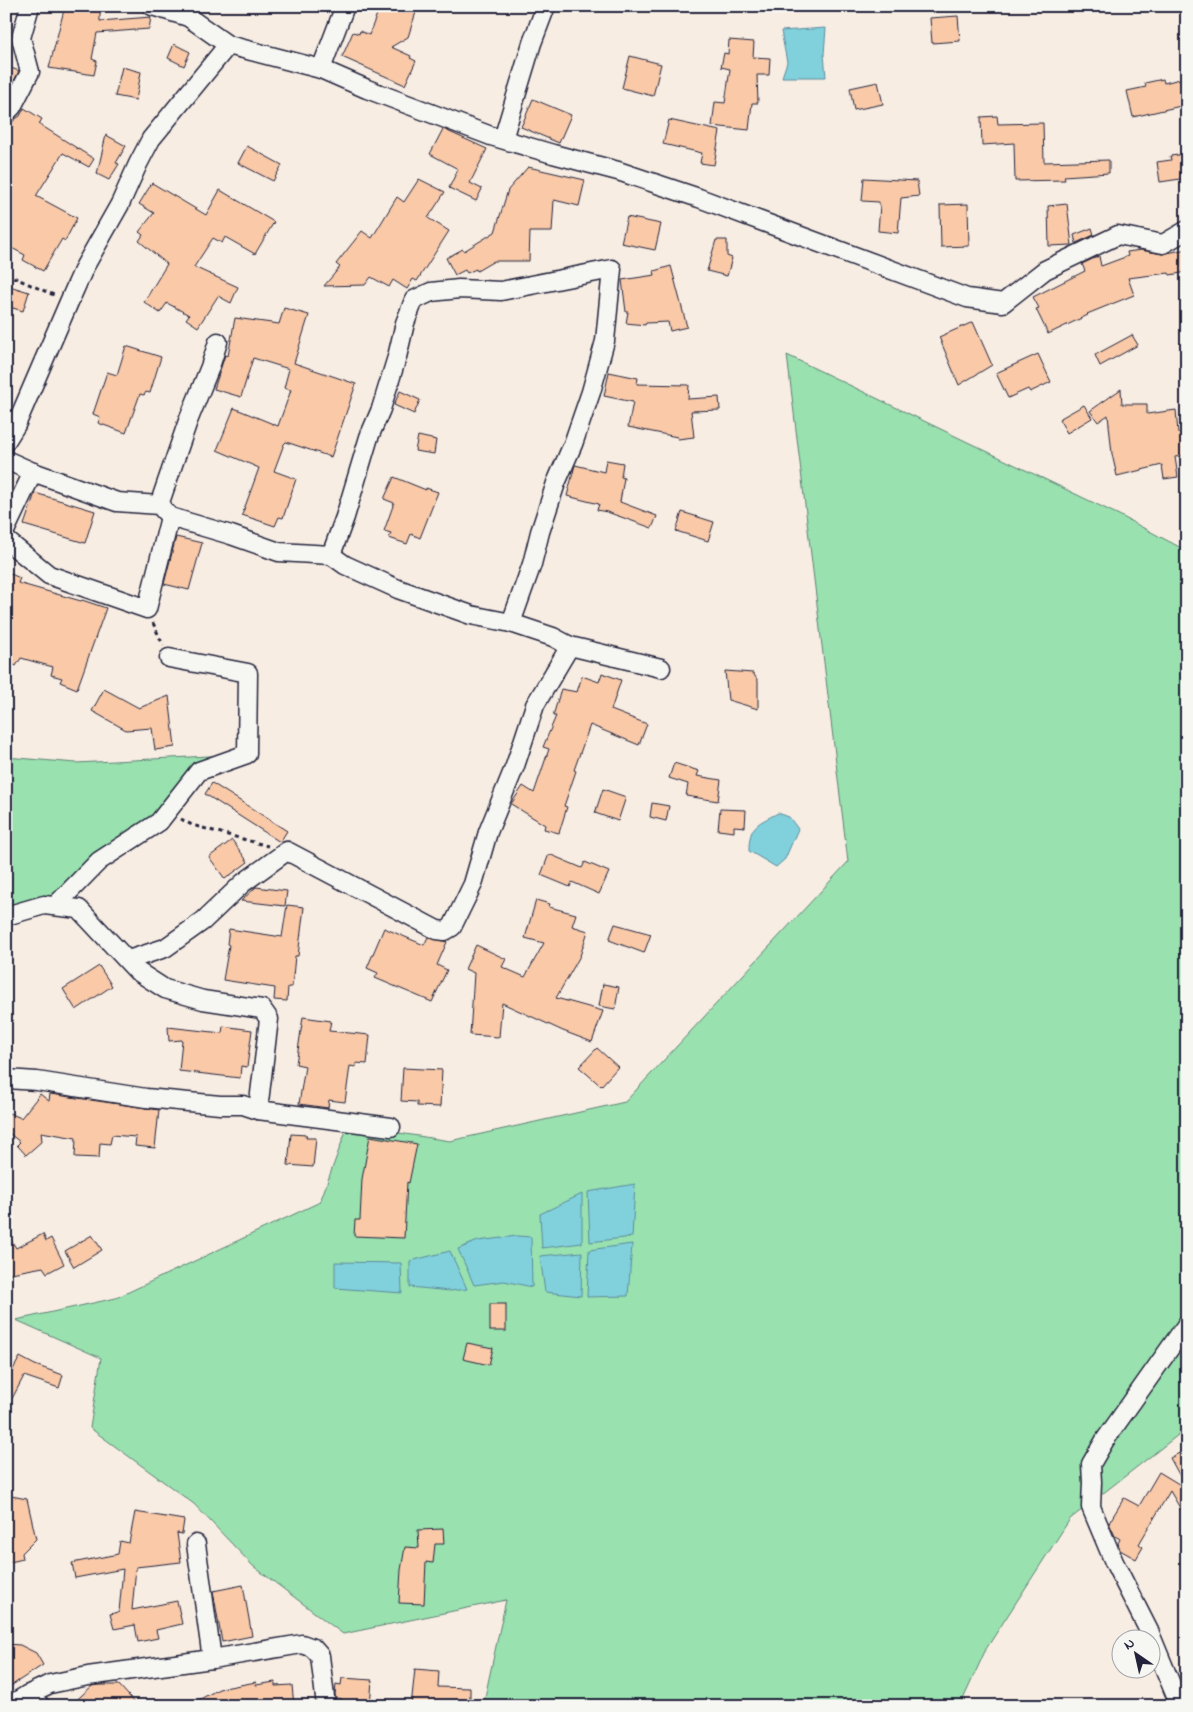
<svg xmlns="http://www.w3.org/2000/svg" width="1193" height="1712" font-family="'Indie Flower',sans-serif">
	<rect width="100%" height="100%" fill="#f7ede3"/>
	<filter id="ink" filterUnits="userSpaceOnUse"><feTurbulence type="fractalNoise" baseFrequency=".02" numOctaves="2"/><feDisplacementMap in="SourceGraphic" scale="10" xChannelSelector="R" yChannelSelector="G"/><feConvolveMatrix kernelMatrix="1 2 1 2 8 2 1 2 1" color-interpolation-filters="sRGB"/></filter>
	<g filter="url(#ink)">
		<g fill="#99e1af" stroke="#5e8275">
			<path d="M787 355 1119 515 1187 551V1428L1070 1519 986 1649 960 1706H483L506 1600 343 1634 253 1566 194 1504 90 1428 101 1358 16 1320 116 1298 320 1202 348 1125 450 1141 625 1102 848 862Z"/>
			<path d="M247 754 199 771 159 822 55 906 6 916V757L76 763Z"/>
		</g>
		<g fill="#81d1dd" stroke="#5b8b9c">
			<path d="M826 28 824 54 826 77H782L787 62 781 31Z"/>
			<path d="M778 813 789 817 798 829 785 859 776 867 749 851C749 825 757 824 778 813Z"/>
			<path d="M635 1184 632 1237 590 1242 588 1192Z"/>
			<path d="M582 1194V1243L542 1248 540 1214Z"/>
			<path d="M517 1236 531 1237 532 1287 504 1281 474 1285 458 1249 478 1241Z"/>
			<path d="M632 1244 628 1296 587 1297 589 1250Z"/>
			<path d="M450 1251 467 1289 450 1291 410 1287V1261Z"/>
			<path d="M582 1252 581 1296 545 1292 540 1256Z"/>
			<path d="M335 1262 401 1263 402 1293 335 1288Z"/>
		</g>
		<g fill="#f9c9a8" stroke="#22223b">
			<path d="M65 6H100V21L151 17 149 29 97 33 92 59 97 61 94 75 49 68Z"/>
			<path d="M380 6H409L417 9 408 37 391 47 411 56 410 58 416 61 405 85 342 57 353 32 359 34 360 31 369 35Z"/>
			<path d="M958 16 960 41 932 43 930 18Z"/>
			<path d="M729 40 754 42 753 57 770 58 769 75H757L758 103H752L749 130 712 126 715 102 725 103 730 69 721 67 724 53 728 54Z"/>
			<path d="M174 44 190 52 184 66 168 58Z"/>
			<path d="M630 56 661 64 653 96 622 88Z"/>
			<path d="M6 66 19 71 13 83 6 80Z"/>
			<path d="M122 67 141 72 136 100 115 96Z"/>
			<path d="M1163 79 1164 83 1180 79 1185 105 1133 117 1127 91 1146 87 1145 83Z"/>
			<path d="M878 82 883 104 854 110 850 88Z"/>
			<path d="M533 99 571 115 559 143 521 127Z"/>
			<path d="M24 108 42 119 39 124 94 159 89 167 63 153 36 196 77 218 65 241 62 239 43 271 23 260 25 255 6 245V133L14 120 20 116Z"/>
			<path d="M997 116 998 124 1043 123 1044 162 1109 160V173L1064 176 1065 180 1015 181 1014 143 982 145 981 117Z"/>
			<path d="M669 120 720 131 714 165 700 163 702 153 663 144Z"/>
			<path d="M443 129 487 149 470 183 482 189 476 201 449 188 458 169 430 154Z"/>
			<path d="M106 135 126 146 116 163 119 164 109 180 97 174Z"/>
			<path d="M247 146 282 165 273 181 238 163Z"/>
			<path d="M1187 154V178L1160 182 1157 162 1171 160 1170 156Z"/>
			<path d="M528 167 585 180 579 206 554 200 552 232H530L529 261H494L477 271 476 269 467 273 465 270 455 275 446 258 463 249 464 251 495 232 508 190Z"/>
			<path d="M864 178 917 181 919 196 901 198 898 233 878 231 880 205H879V202L862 201Z"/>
			<path d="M419 179 445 192 428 218 449 231 417 281 413 279 407 289 393 280 389 287 371 277 365 285 324 286 340 267 336 264 362 231 372 238 397 197 404 202Z"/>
			<path d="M152 183 206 215 220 190 274 222 255 254 225 237 222 243 213 238 194 267 238 287 231 303 218 296 198 327 186 319 189 315 167 303 160 313 144 302 167 264 139 241 143 235 139 232 154 213 139 204Z"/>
			<path d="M968 204 969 246 941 247 940 205Z"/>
			<path d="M1067 204 1072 245 1049 246 1048 206Z"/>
			<path d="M627 217 661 224 655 250 621 243Z"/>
			<path d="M1092 228 1094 235 1076 243 1074 235Z"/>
			<path d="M716 240H727V256L732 258 727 276 707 271Z"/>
			<path d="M1187 249V272L1170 275 1169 273 1128 278 1134 295 1087 314 1088 315 1048 334 1036 309 1039 308 1033 297 1085 271 1082 264 1099 256 1101 266 1128 256 1127 252 1141 250 1162 254Z"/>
			<path d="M671 266 687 327 670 331 668 322 646 323 645 325 626 323 628 312H626L622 280 655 275 654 271Z"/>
			<path d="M6 285 29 292 23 311 6 306Z"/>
			<path d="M284 308 309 315 294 363 356 384 331 457 286 442 284 444 274 471 296 479 283 518 279 517 275 526 242 515 259 468 217 450 234 408 278 426 291 390 284 388 289 369 253 358 241 397 214 389 225 355 228 356 235 318 279 324Z"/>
			<path d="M973 322 992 365 959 385 939 337Z"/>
			<path d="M1132 335 1138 345 1100 366 1095 355Z"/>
			<path d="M126 346 161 357 150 393 146 392 144 395 140 394 126 433 98 423 100 417 93 414 107 372 117 375Z"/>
			<path d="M1038 354 1051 382 1030 392 1028 389 1008 398 996 373Z"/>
			<path d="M609 372 638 378 637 384 689 385 688 399 719 397 720 410 691 411 694 437 678 439 677 437 628 427 633 402 604 396Z"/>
			<path d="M1121 389 1122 404H1147V414L1176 410 1178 433 1185 432 1187 443V455L1175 457 1178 477 1164 479 1162 465 1117 476 1112 454 1108 415 1098 422 1090 411Z"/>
			<path d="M400 391 420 400 414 414 394 405Z"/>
			<path d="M1084 405 1092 418 1067 433 1059 419Z"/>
			<path d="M418 436 436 440 434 454 415 451Z"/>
			<path d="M606 460 623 463 621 477 624 478 620 502 657 516 652 528 607 512 597 510 599 504 567 496 575 465 604 472Z"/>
			<path d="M394 477 426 490V488L438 492 420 538 411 534 407 544 389 538 391 533 384 531 394 503 384 499Z"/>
			<path d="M35 493 95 511 85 543 24 525Z"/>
			<path d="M682 512 714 522 708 541 676 531Z"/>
			<path d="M176 537 202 543 189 590 164 584Z"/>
			<path d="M6 572 20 578 18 583 81 601 82 600 106 608 77 689 60 682 62 678 51 675 53 667 21 658 16 666 6 661Z"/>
			<path d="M725 671 753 673 758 681V709L728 700Z"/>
			<path d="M602 673 621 680 611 710 647 724 639 745 590 725 574 770 576 771 564 806 567 807 559 833 544 829 545 825 511 804 523 786 534 793 549 749 543 747 556 716H553L561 689 577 692 582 676 599 682Z"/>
			<path d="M104 689 139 708 169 696 175 747 155 750 152 728 126 730 92 711Z"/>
			<path d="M674 763 699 771 697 776 721 780 718 801 686 796 688 784 669 778Z"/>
			<path d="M212 783 287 831 280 842 205 794Z"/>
			<path d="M603 789 626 797 618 821 595 813Z"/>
			<path d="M652 803 669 806 666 821 650 817Z"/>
			<path d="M720 809 746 810 745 827 734 826V832L718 830Z"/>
			<path d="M232 840 248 862 225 879 209 857Z"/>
			<path d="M549 854 582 868 585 862 609 872 599 894 572 882 570 887 541 875Z"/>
			<path d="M256 887 287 891 285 906 241 901Z"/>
			<path d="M536 900 550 904 549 907 576 914 572 926 588 931 580 956 556 998 603 1011 592 1042 563 1031 502 1003 499 1037 470 1035 474 973 465 969 476 945 506 959 502 967 525 977 544 943 525 938Z"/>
			<path d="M287 905 304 907 298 956H295L292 987H288L287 1001 274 1000 275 988 223 980 229 945 227 944 229 929 282 937Z"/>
			<path d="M615 924 651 934 644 953 609 940Z"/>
			<path d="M384 928 424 945 428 937 447 942 437 965 447 970 432 1002 375 978 378 973 367 968Z"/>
			<path d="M99 966 112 986 76 1010 63 989Z"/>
			<path d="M603 984 619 987 615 1009 599 1006Z"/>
			<path d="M303 1017 331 1021 329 1031 370 1035 367 1064 356 1063V1067L350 1066 345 1102 329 1100 328 1108 299 1104 305 1066 296 1064Z"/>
			<path d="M223 1026 252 1030 247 1067 241 1066 240 1078 179 1071 182 1040 169 1041 168 1027 222 1033Z"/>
			<path d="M597 1048 618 1067 601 1086 579 1067Z"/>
			<path d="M403 1068 442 1070 440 1107 417 1106V1102L401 1101Z"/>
			<path d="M40 1094 49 1101 50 1094 159 1110 155 1148 135 1146 136 1137 112 1135 110 1144 100 1143 99 1158 75 1157 76 1138 41 1132 42 1141 26 1155 17 1145 20 1142 6 1131V1120L9 1113 21 1118Z"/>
			<path d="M291 1134 307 1135 306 1138H316L313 1167 288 1165Z"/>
			<path d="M370 1136 417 1144 409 1183 407 1182 404 1238 354 1236 355 1220H360L362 1179Z"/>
			<path d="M6 1232 16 1248 43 1234 46 1241 51 1238 64 1264 47 1273 43 1267 6 1274Z"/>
			<path d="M92 1235 102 1250 74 1267 65 1251Z"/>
			<rect x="490" y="1304" width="16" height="27"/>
			<path d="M467 1343 493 1348 489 1365 463 1359Z"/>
			<path d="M20 1357 35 1365 63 1375 59 1388 24 1376 6 1410V1382Z"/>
			<path d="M1187 1449V1520L1170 1491 1139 1544 1143 1547 1136 1559 1120 1550 1118 1543 1120 1539 1115 1536 1109 1523 1124 1498 1139 1506 1159 1472 1187 1489 1170 1458Z"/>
			<path d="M6 1495 27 1499 36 1539 22 1553 23 1559 6 1563Z"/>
			<path d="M135 1512 184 1520 182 1534 177 1533 181 1562 136 1567 132 1610 177 1601 182 1624 156 1630 158 1638 138 1642 135 1625 114 1629 110 1614 119 1612 123 1569 75 1578 72 1563 118 1554 120 1541 129 1543Z"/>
			<path d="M443 1529 444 1544H435L433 1563 426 1562 424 1604 399 1603 401 1570 405 1547 419 1548 418 1530Z"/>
			<path d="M243 1585 252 1636 222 1642 213 1591Z"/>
			<path d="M6 1644 20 1645 36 1653 43 1665 6 1689Z"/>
			<path d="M415 1669 439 1671 438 1687 470 1688V1706H411Z"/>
			<path d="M342 1678 372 1680 370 1706H341L342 1699 336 1698 335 1695 336 1684 341 1685Z"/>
			<path d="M256 1682V1685L275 1682V1686L292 1685 294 1706H187L219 1689Z"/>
			<path d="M98 1685H119L138 1706H70L92 1686Z"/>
		</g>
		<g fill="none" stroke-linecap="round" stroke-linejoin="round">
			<g stroke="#22223b" stroke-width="21">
				<g id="street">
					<path d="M152 6 188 17 228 45 321 69 367 89 491 136 553 154 618 171 699 198 967 298 1003 303 1045 270 1118 235 1163 244 1187 230"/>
					<path d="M321 69 345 6"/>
					<path d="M6 113 12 107 30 72 21 38 30 6"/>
					<path d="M503 139 532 43 546 6"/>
					<path d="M6 441 16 425 69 302 85 266 120 204 138 164 151 139 228 45"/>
					<path d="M6 460 33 472 117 502 159 505 170 517 231 535 279 552 331 555 345 565 398 589 471 615 511 623 553 637 570 646 661 668"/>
					<path d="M159 505 188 421 210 367 218 342"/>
					<path d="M6 529 33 472"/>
					<path d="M6 540 49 575 147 609 170 517"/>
					<path d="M331 555 345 517 369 437 381 409 397 357 405 323 414 300 431 292 459 289 501 291 612 269 605 341 591 392 573 444 556 483 540 532 532 564 511 623"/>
					<path d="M55 906 99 861 159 822 199 771 247 754 248 673 169 658"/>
					<path d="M6 916 44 905 79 909 137 971 165 989 203 1000 262 1009 269 1019 258 1110"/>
					<path d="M128 960 165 948 203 921 243 883 287 851 437 930 445 931 452 927 473 884 488 832 515 766 535 705 570 646"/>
					<path d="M6 1079 37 1081 146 1098 220 1105H243L258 1110 391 1127"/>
					<path d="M196 1544 212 1659"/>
					<path d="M27 1695 41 1706"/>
					<path d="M9 1706 27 1695 50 1684 88 1676 212 1659 302 1644 313 1648 320 1656 326 1706"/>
					<path d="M1180 1706 1149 1631 1114 1562 1091 1507 1092 1482 1091 1464 1105 1440 1187 1324"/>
				</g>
			</g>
			<g stroke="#22223b" stroke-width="3" stroke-dasharray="4 4" stroke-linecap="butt">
				<path d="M6 274 56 296"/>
				<path d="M153 623 163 645"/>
				<path d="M181 819 192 825 268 846"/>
			</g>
			<use href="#street" stroke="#f6f6f2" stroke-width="18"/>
		</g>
	</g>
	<rect width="1193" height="1712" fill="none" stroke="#f6f6f2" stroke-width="25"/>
	<rect x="12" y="12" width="1168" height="1687" fill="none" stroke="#22223b" stroke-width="2" filter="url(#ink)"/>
	<g transform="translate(1136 1654) rotate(326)"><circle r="24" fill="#f6f6f2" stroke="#a1a1a9"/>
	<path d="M0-4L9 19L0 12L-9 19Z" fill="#22223b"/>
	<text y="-8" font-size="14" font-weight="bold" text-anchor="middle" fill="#22223b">N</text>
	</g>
</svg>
